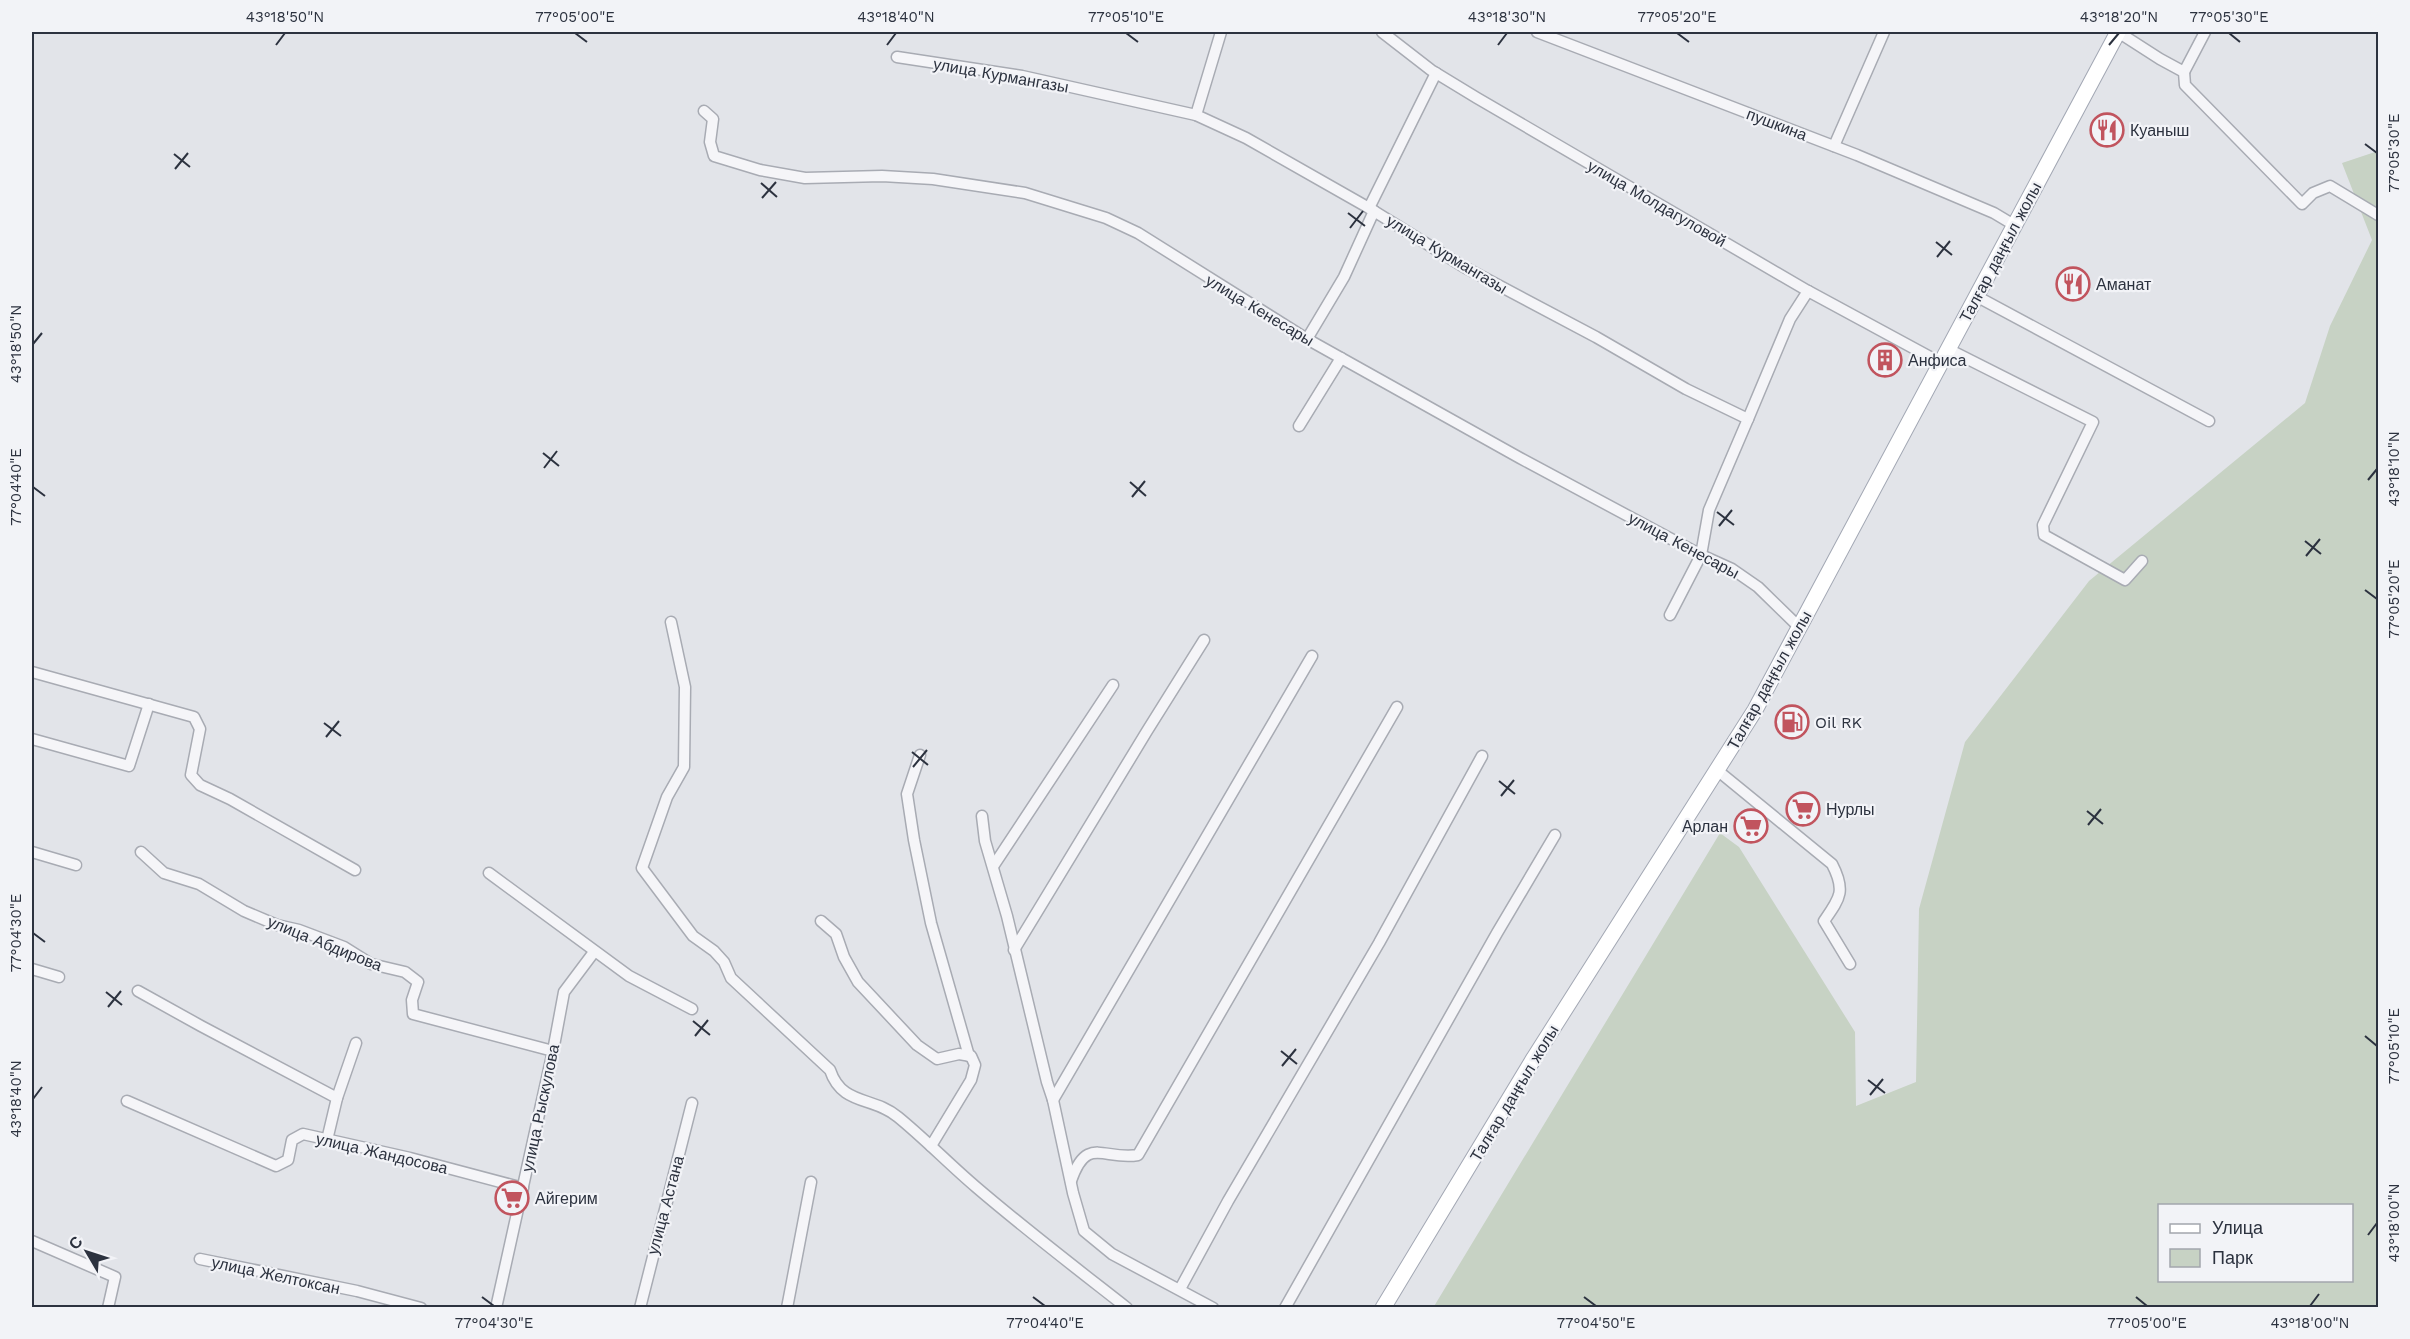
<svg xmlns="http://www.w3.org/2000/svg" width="2410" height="1339" font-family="'Work Sans',sans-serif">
	<rect width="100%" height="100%" fill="#e2e4e9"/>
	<path fill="#c7d2c4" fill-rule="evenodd" d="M2378 151V1307L1433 1308 1720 833 1739 847 1855 1032 1856 1106 1916 1082 1919 909 1965 742 2089 581 2305 403 2330 326 2372 240 2342 163ZM2160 1206H2352V1280H2160Z"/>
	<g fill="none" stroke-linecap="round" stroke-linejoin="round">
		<g stroke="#a8abb3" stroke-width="13">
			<g id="street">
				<path d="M1382 32 1431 70 1477 98 1808 291 1941 363"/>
				<path d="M1537 32 1857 155 1994 213 2014 225"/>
				<path d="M2118 32 2160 59 2184 72 2185 85 2302 204 2313 193 2330 186 2378 215"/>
				<path d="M897 57 1022 76 1196 115 1246 138 1369 208 1464 267 1596 337 1686 389 1748 419 1709 510 1701 555 1670 615"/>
				<path d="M2184 72 2205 32"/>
				<path d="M704 111 713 119 710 142 714 156 760 170 805 178 882 176 933 179 1025 193 1106 218 1138 233 1307 339 1520 458 1701 555 1732 569 1758 587 1799 627"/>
				<path d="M1196 115 1221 32"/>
				<path d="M1834 146 1884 32"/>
				<path d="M1369 208 1436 73"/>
				<path d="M1976 296 2209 421"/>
				<path d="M1307 339 1344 277 1374 211"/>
				<path d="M1948 349 2093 422 2043 525 2044 535 2125 580 2142 561"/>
				<path d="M1748 419 1790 319 1808 291"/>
				<path d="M1299 426 1341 358"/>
				<path d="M671 622 685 687 684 767 667 797 642 868 693 936 714 951 724 962 731 978 830 1070C842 1106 873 1096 898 1117 925 1139 950 1165 976 1187 1025 1229 1076 1268 1127 1308"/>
				<path d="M32 672 194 717 200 729 191 775 200 785 230 799 355 870"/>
				<path d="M32 739 129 766 149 704"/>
				<path d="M920 755 907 794 914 840 931 923 969 1056"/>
				<path d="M1717 770 1832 864C1846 891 1840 898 1824 921L1850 964"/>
				<path d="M982 816 985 841 1007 916 1047 1082 1053 1100 1073 1193 1084 1231 1112 1254 1213 1308"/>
				<path d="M32 852 76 865"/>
				<path d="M141 852 164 873 199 884 244 911 277 925 299 930 344 947 371 964 405 972 418 982 412 1000 413 1014 553 1051"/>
				<path d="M994 865 1113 685"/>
				<path d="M489 873 629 976 692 1009"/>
				<path d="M821 921 836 934 844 957 858 982 917 1045 937 1059 959 1054 971 1056 975 1065 971 1080 931 1146"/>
				<path d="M1014 950 1147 731 1204 640"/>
				<path d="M32 969 59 977"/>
				<path d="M138 991 201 1026 337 1098 327 1140"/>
				<path d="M337 1098 356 1043"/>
				<path d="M1053 1100 1312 656"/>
				<path d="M127 1101 276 1166 288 1160 292 1140 303 1134 410 1158 523 1188"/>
				<path d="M1071 1181C1087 1134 1104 1161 1138 1155L1397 707"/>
				<path d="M32 1241 115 1277 108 1308"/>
				<path d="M200 1259 357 1291 421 1308"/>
				<path d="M1180 1289 1228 1201 1379 943 1482 756"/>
				<path d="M496 1308 553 1051 564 992 594 952"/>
				<path d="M640 1308 692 1103"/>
				<path d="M787 1308 811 1182"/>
				<path d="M1285 1308 1497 933 1555 835"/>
			</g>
		</g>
		<g stroke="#a3a8b4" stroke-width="17">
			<path id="primary" d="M1383 1308 1534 1058 1755 710 2118 32"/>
		</g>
		<use href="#street" stroke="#f5f5f8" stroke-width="10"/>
		<use href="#primary" stroke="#fff" stroke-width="15"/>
	</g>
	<path fill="none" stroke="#2c323f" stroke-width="2" d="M575 33 587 42M1126 33 1138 42M1677 33 1689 42M2229 33 2240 42M276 45 285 33M887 45 896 33M1498 45 1507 33M2109 45 2119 33M2365 144 2377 153M174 154 190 167M175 169 188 153M761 183 777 197M762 198 776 182M1348 213 1365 226M1350 228 1363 211M1936 242 1952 255M1937 257 1950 241M33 344 42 333M543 453 559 466M544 468 557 451M2368 480 2377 469M1130 482 1146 496M33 487 45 496M1132 497 1145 481M1717 512 1734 525M1719 526 1732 510M2305 541 2321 554M2306 556 2320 539M2365 590 2377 599M324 723 341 736M326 737 339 721M912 752 928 765M913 767 927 750M1499 781 1515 794M1501 796 1514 780M2087 811 2103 824M2088 825 2101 809M33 933 45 942M106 992 122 1005M108 1007 121 991M693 1021 710 1035M695 1036 708 1020M2365 1036 2377 1046M1281 1051 1297 1064M1282 1066 1296 1049M1868 1080 1885 1093M1870 1095 1883 1079M33 1099 42 1087M2368 1235 2377 1223M482 1297 494 1306M1033 1297 1045 1306M1584 1297 1596 1306M2136 1297 2147 1306M2310 1306 2319 1294"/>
	<defs>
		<g id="restaurant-ring" transform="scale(1.725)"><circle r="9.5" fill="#f2f3f7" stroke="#c1545e" stroke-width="1.5"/><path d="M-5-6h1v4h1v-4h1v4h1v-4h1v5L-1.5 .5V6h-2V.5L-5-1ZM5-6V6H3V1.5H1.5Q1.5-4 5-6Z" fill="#c1545e"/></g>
		<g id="building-ring" transform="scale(1.725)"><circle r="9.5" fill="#f2f3f7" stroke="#c1545e" stroke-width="1.5"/><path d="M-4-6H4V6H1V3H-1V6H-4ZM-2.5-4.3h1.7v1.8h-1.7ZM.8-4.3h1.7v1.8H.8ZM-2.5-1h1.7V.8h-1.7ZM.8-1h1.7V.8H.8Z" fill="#c1545e"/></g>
		<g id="fuel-ring" transform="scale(1.725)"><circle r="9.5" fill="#f2f3f7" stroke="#c1545e" stroke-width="1.5"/><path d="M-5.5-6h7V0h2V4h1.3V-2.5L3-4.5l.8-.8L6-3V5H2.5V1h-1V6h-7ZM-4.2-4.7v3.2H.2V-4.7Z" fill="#c1545e"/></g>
		<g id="supermarket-ring" transform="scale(1.725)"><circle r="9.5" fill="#f2f3f7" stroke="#c1545e" stroke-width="1.5"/><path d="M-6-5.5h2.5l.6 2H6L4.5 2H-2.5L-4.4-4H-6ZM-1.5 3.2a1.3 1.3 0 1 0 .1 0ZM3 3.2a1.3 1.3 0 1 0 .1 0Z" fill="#c1545e"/></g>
	</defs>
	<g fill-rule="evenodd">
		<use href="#restaurant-ring" x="2107" y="130"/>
		<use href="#restaurant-ring" x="2073" y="284"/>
		<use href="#building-ring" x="1885" y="360"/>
		<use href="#fuel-ring" x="1792" y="722"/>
		<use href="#supermarket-ring" x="1803" y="809"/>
		<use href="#supermarket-ring" x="1751" y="826"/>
		<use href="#supermarket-ring" x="512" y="1198"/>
	</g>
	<g text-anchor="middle" stroke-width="4.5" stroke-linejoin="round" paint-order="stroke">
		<g font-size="16" fill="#2c323f" stroke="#f2f3f7">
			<text transform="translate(1001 75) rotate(10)" y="6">улица Курмангазы</text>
			<text transform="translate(1777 124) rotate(21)" y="6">пушкина</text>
			<text transform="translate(1657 203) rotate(30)" y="6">улица Молдагуловой</text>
			<text transform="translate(2000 252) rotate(-62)" y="6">Талғар даңғыл жолы</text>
			<text transform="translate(1447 254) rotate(31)" y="6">улица Курмангазы</text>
			<text transform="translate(1260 310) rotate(31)" y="6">улица Кенесары</text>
			<text transform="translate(1684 545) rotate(28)" y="6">улица Кенесары</text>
			<text transform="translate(1769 680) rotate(-61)" y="6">Талғар даңғыл жолы</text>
			<text transform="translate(325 943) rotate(22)" y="6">улица Абдирова</text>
			<text transform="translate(1514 1093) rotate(-59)" y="6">Талғар даңғыл жолы</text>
			<text transform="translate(540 1108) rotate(-78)" y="6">улица Рыскулова</text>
			<text transform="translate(382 1153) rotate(13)" y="6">улица Жандосова</text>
			<text transform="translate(665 1205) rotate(-75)" y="6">улица Астана</text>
			<text transform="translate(276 1275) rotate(12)" y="6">улица Желтоксан</text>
		</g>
		<g font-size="16" fill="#2c323f" stroke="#f2f3f7" text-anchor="start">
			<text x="2130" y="136">Куаныш</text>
			<text x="2096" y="290">Аманат</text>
			<text x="1908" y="366">Анфиса</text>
			<text x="1815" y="728">Oil RK</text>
			<text x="1826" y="815">Нурлы</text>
			<text x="1728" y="832" text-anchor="end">Арлан</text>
			<text x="535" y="1204">Айгерим</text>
		</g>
	</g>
	<rect width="2410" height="1339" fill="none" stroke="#f2f3f7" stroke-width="66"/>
	<rect x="2158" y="1204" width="195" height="78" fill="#f2f3f7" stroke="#a3a6ad" stroke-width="1.5"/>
	<rect x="2170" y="1224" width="30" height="9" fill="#ffffff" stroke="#a3a6ad" stroke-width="1.5"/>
	<text x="2212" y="1234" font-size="18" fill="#2c323f">Улица</text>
	<rect x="2170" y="1249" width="30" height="18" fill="#c7d2c4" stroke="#a3a6ad" stroke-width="1.5"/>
	<text x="2212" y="1264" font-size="18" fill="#2c323f">Парк</text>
	<g transform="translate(87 1252) rotate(309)" stroke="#f2f3f7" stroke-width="4.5" paint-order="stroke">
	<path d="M0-4.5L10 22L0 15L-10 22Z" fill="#2c323f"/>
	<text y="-9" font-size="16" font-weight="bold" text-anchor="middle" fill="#2c323f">С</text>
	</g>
	<rect x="33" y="33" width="2344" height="1273" fill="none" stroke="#2c323f" stroke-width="2"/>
	<g font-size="15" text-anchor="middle" fill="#2c323f">
		<text x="285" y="22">43°18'50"N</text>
		<text x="575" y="22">77°05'00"E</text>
		<text x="896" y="22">43°18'40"N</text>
		<text x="1126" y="22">77°05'10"E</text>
		<text x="1507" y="22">43°18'30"N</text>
		<text x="1677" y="22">77°05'20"E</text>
		<text x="2119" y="22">43°18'20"N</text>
		<text x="2229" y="22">77°05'30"E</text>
		<text transform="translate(2394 153) rotate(-90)" y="5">77°05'30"E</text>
		<text transform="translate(16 344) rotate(-90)" y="5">43°18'50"N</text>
		<text transform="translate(2394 469) rotate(-90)" y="5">43°18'10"N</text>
		<text transform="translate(16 487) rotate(-90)" y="5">77°04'40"E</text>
		<text transform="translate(2394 599) rotate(-90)" y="5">77°05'20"E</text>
		<text transform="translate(16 933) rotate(-90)" y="5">77°04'30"E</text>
		<text transform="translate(2394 1046) rotate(-90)" y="5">77°05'10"E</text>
		<text transform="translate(16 1099) rotate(-90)" y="5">43°18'40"N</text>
		<text transform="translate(2394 1223) rotate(-90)" y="5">43°18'00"N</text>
		<text x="494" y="1328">77°04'30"E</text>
		<text x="1045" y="1328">77°04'40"E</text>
		<text x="1596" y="1328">77°04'50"E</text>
		<text x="2147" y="1328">77°05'00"E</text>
		<text x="2310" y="1328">43°18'00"N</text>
	</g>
</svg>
